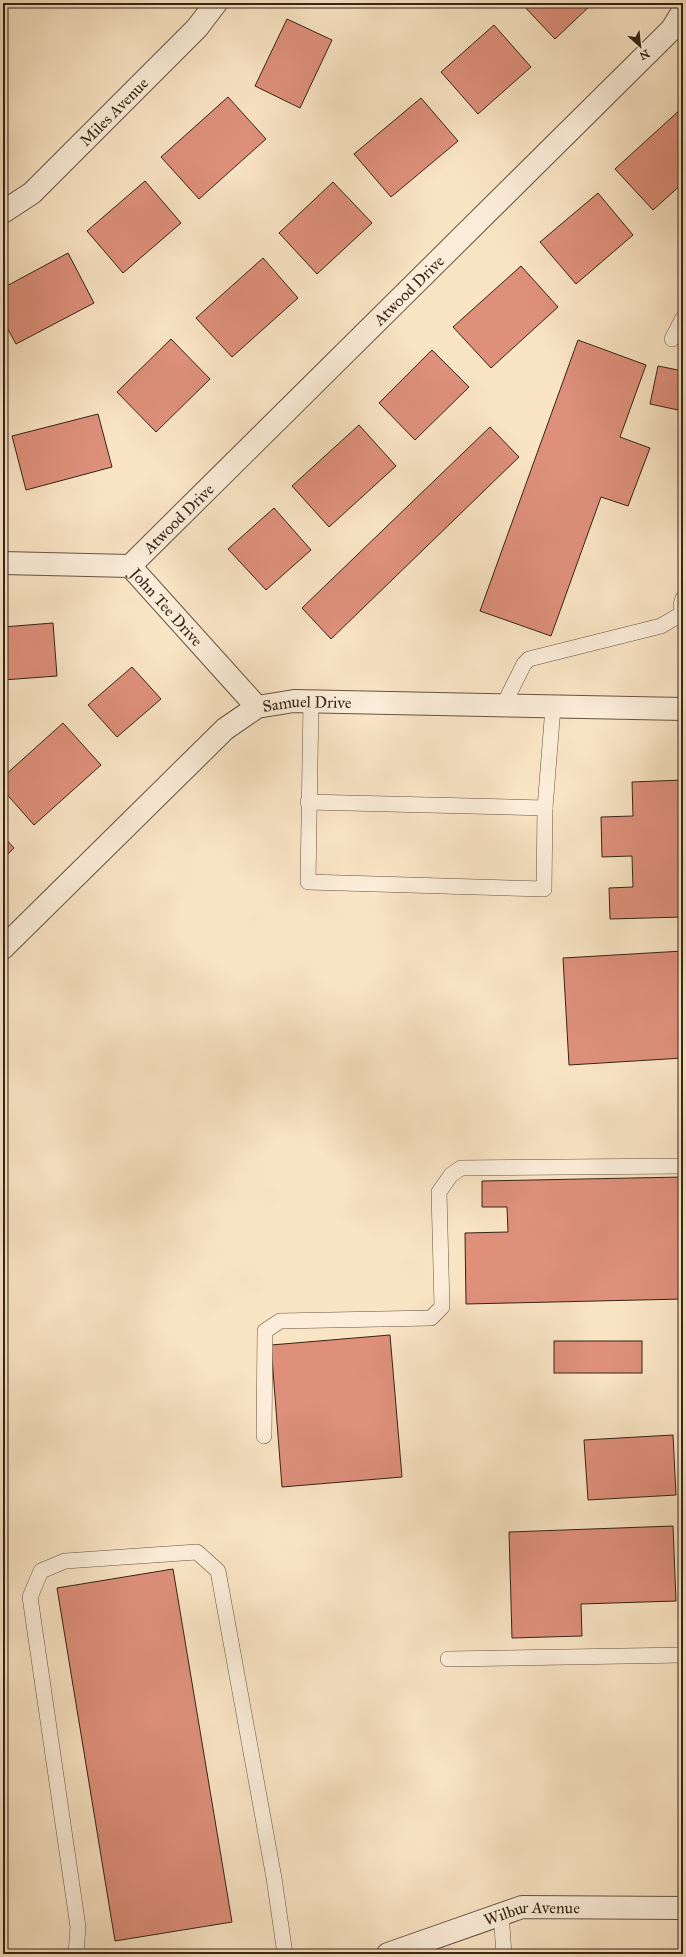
<svg xmlns="http://www.w3.org/2000/svg" width="686" height="1957" font-family="'IM FELL Great Primer',serif">
	<rect width="100%" height="100%" fill="#f9e4c4"/>
	<filter id="stains"><feTurbulence type="fractalNoise" baseFrequency=".005" numOctaves="4"/><feColorMatrix values="0 0 0 0 .2 0 0 0 0 .09 0 0 0 0 .02 0 0 0 .5 -.17"/></filter>
	<radialGradient id="worn" r=".72"><stop offset=".6" stop-color="#630" stop-opacity="0"/><stop offset="1" stop-color="#630" stop-opacity=".3"/></radialGradient>
	<g fill="#de907b" stroke="#352415">
		<path d="M521 3H593L555 39Z"/>
		<path d="M287 19 332 40 300 108 255 86Z"/>
		<path d="M494 25 531 67 478 114 441 72Z"/>
		<path d="M228 97 266 139 199 199 161 157Z"/>
		<path d="M421 98 458 141 391 197 354 154Z"/>
		<path d="M682 108 683 183 653 210 615 169Z"/>
		<path d="M145 181 181 223 123 273 87 231Z"/>
		<path d="M333 182 372 223 317 274 279 233Z"/>
		<path d="M598 193 633 235 576 284 540 242Z"/>
		<path d="M68 253 94 303 16 344 3 320V288Z"/>
		<path d="M263 258 298 298 232 357 196 318Z"/>
		<path d="M521 266 558 307 491 368 453 327Z"/>
		<path d="M171 339 210 379 156 432 117 392Z"/>
		<path d="M578 340 646 365 620 437 650 448 628 506 601 497 551 636 480 611Z"/>
		<path d="M432 350 469 387 415 440 379 403Z"/>
		<path d="M658 366 683 371V411L650 404Z"/>
		<path d="M98 414 112 467 26 490 12 436Z"/>
		<path d="M359 425 396 466 329 527 292 486Z"/>
		<path d="M490 427 519 457 331 639 302 608Z"/>
		<path d="M274 508 311 550 266 590 228 549Z"/>
		<path d="M53 623 57 676 3 680V627Z"/>
		<path d="M132 667 161 699 117 737 88 705Z"/>
		<path d="M63 723 101 765 34 825 3 790V777Z"/>
		<path d="M683 780V917L610 919 609 888 633 887 632 856 602 857 601 817 633 816 632 782Z"/>
		<path d="M3 836 14 848 3 859Z"/>
		<path d="M683 951V1058L569 1065 563 958Z"/>
		<path d="M683 1177V1299L466 1304 465 1233 508 1232 507 1207H482V1181Z"/>
		<path d="M390 1335 402 1477 282 1487 271 1345Z"/>
		<rect x="554" y="1341" width="88" height="32"/>
		<path d="M673 1435 676 1495 588 1500 584 1440Z"/>
		<path d="M673 1526 676 1601 581 1604 582 1636 512 1638 509 1532Z"/>
		<path d="M173 1569 232 1922 115 1941 57 1588Z"/>
	</g>
	<g fill="none" stroke-linecap="round" stroke-linejoin="round">
		<g stroke="#665441" stroke-width="16">
			<g id="lane">
				<path d="M672 339 683 318"/>
				<path d="M683 598 681 605 683 607"/>
				<path d="M311 702 308 882 544 889 545 808 553 707"/>
				<path d="M503 706 524 664 529 659 661 626 683 613"/>
				<path d="M308 802 545 808"/>
				<path d="M264 1436 265 1331 280 1321 431 1318 442 1307 439 1192 451 1175 461 1168 683 1166"/>
				<path d="M448 1659 683 1655"/>
				<path d="M501 1913 504 1954"/>
				<path d="M76 1954 78 1927 30 1597 41 1571 65 1561 197 1552 218 1571 274 1878 285 1954"/>
			</g>
		</g>
		<g stroke="#665441" stroke-width="24">
			<g id="street">
				<path id="s1" d="M3 212 32 193 197 28 216 3"/>
				<path id="s2" d="M3 563 130 566 257 707"/>
				<path id="s3" d="M130 566 672 29 683 11"/>
				<path id="s4" d="M3 948 225 729 257 707 294 701 683 709"/>
				<path id="s5" d="M388 1954 522 1907 683 1908"/>
			</g>
		</g>
		<use href="#lane" stroke="#fbedd9" stroke-width="15"/>
		<use href="#street" stroke="#fbedd9" stroke-width="22"/>
	</g>
	<g text-anchor="middle" stroke-width="3.5" stroke-linejoin="round" paint-order="stroke">
		<g font-size="16" fill="#352415" stroke="#fbedd9">
			<text dy="6" stroke="none"><textPath href="#s1" startOffset="150">Miles Avenue</textPath></text>
			<text dy="6" stroke="none"><textPath href="#s3" startOffset="392">Atwood Drive</textPath></text>
			<text dy="6" stroke="none"><textPath href="#s3" startOffset="68">Atwood Drive</textPath></text>
			<text dy="6" stroke="none"><textPath href="#s2" startOffset="182">John Tee Drive</textPath></text>
			<text dy="6" stroke="none"><textPath href="#s4" startOffset="401">Samuel Drive</textPath></text>
			<text dy="6" stroke="none"><textPath href="#s5" startOffset="151">Wilbur Avenue</textPath></text>
		</g>
	</g>
	<rect width="686" height="1957" fill="none" stroke="#f9e4c4" stroke-width="16"/>
	<rect x="4" y="4" width="678" height="1949" fill="none" stroke="#352415" stroke-width="2"/>
	<rect x="8" y="8" width="670" height="1941" fill="none" stroke="#352415"/>
	<g transform="translate(640 46) rotate(153)" stroke="#fbedd9" stroke-width="3" paint-order="stroke">
	<path d="M0-3L7 15L0 10L-7 15Z" fill="#352415"/>
	<text y="-6" font-size="11" font-weight="bold" text-anchor="middle" fill="#352415">N</text>
	</g>
	<rect width="100%" height="100%" filter="url(#stains)"/>
	<rect width="100%" height="100%" fill="url(#worn)"/>
</svg>
